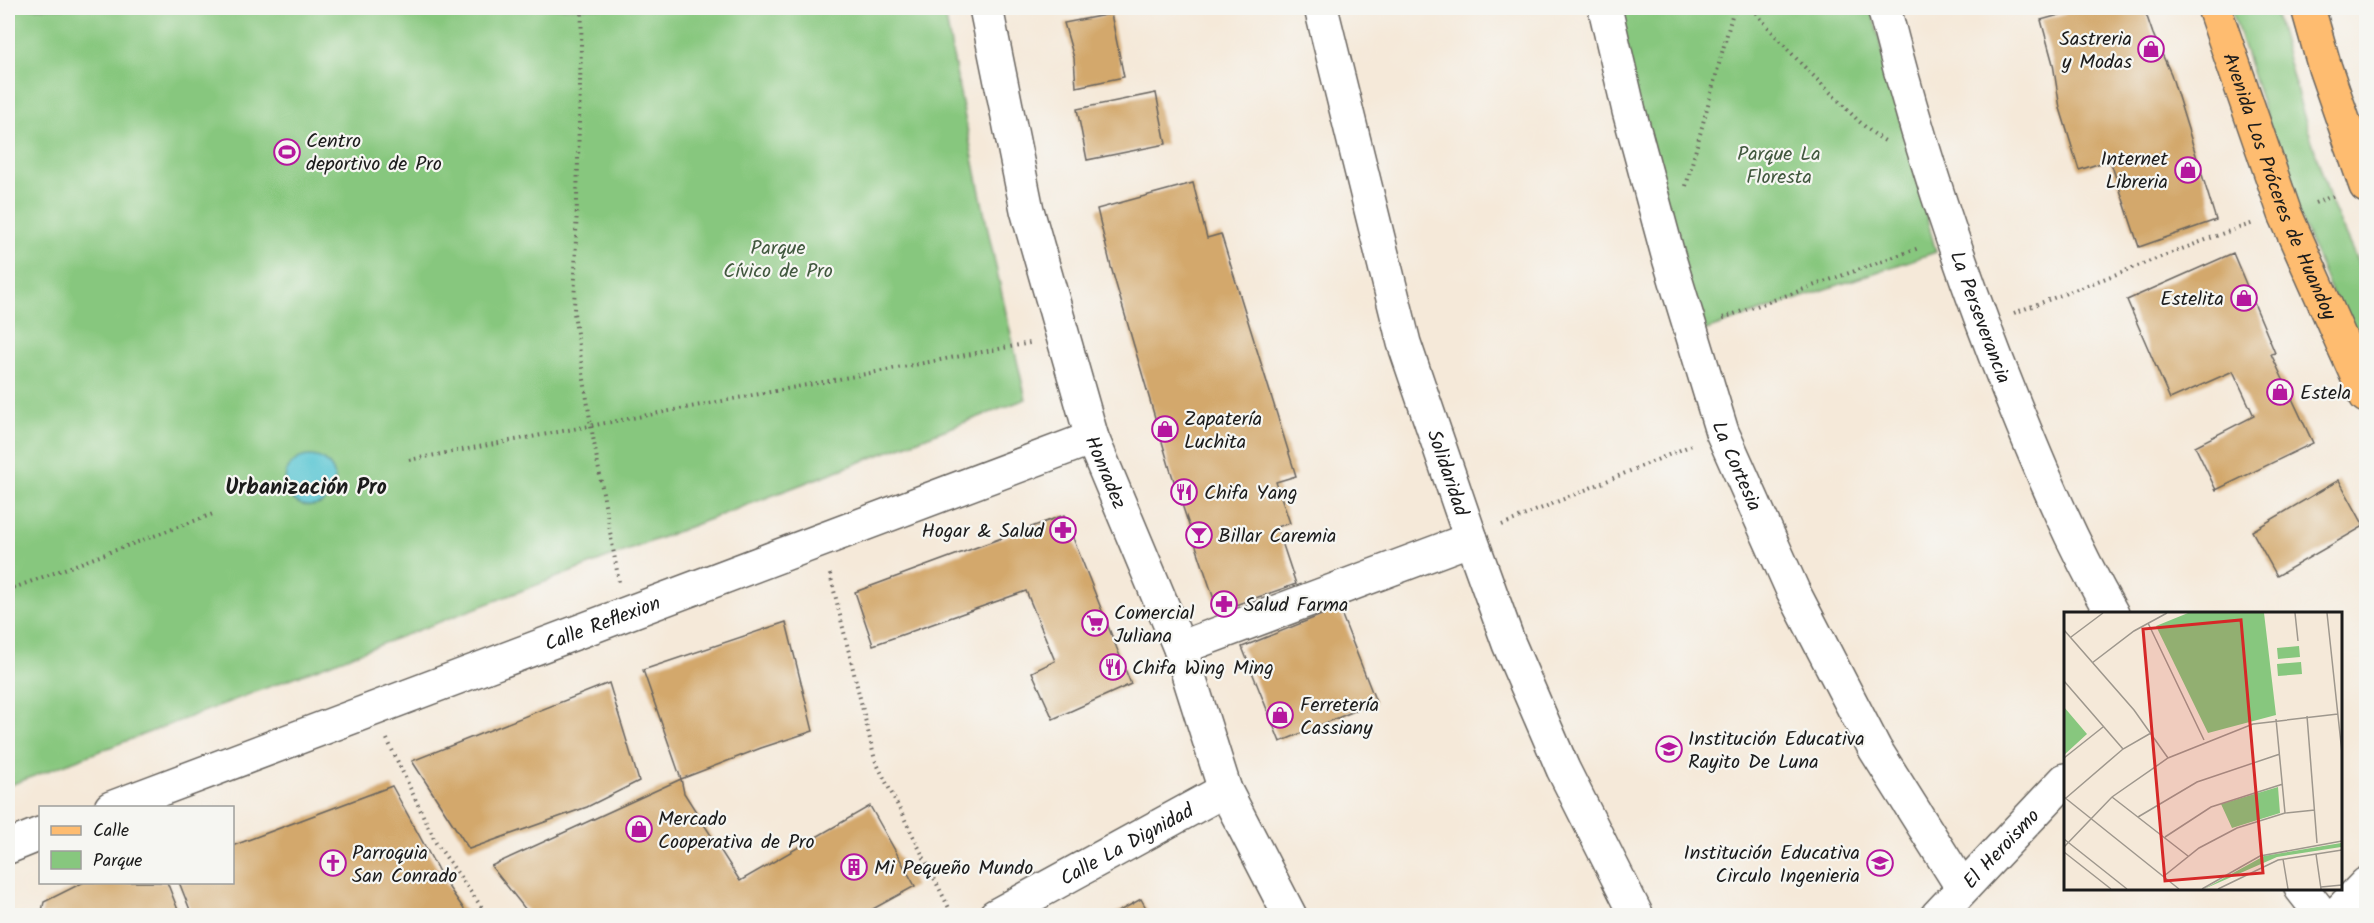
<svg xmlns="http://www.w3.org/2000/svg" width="2374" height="923" font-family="Kalam,sans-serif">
	<rect width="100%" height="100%" fill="#f6f6f2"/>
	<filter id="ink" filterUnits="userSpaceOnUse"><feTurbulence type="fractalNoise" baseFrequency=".0167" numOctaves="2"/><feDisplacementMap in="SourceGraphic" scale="12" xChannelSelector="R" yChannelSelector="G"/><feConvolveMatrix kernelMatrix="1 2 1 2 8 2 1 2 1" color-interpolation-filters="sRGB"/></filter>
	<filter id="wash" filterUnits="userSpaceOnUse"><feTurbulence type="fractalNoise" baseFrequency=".008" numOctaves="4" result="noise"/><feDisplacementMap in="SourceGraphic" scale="24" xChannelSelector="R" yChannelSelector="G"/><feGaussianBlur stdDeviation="1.35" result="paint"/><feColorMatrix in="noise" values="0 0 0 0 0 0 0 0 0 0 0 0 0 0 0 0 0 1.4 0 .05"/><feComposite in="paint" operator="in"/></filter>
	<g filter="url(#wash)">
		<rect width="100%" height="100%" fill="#f5e9d9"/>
		<g fill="#87c77e" stroke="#52724d" stroke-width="1.5">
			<path d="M8 8H944C968 139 995 269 1026 399L8 786Z"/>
			<path d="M1609 8H1871L1936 252 1697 333Z"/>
			<path d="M2231 8H2274L2300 103 2331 202 2366 281V373L2298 213Z"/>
		</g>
		<circle fill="#5ac6d3" stroke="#3b7178" stroke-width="1.5" cx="310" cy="481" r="25"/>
		<g id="blocks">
			<g fill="#d3a86c">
				<path d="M2076 8H2144L2153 34 2171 74 2216 220 2139 247 2110 160 2079 170 2060 108 2053 64 2041 20 2077 10Z"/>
				<path d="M1111 14 1124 77 1076 87 1074 58 1064 23Z"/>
				<path d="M1156 93 1166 144 1087 160 1077 109Z"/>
				<path d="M1193 183 1207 238 1221 234 1296 476 1276 482 1290 523 1277 527 1296 584 1218 611 1170 469 1111 267 1097 209Z"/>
				<path d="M2233 253 2275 353 2271 354 2313 443 2216 490 2195 446 2254 416 2233 371 2170 399 2127 300Z"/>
				<path d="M2339 480 2364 526 2277 576 2252 531Z"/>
				<path d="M1064 515 1131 684 1053 719 1032 672 1055 661 1026 591 873 645 855 592Z"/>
				<path d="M1339 608 1376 702 1280 742 1242 647Z"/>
				<path d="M786 622 813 731 761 748 681 779 684 793 740 881 870 806 915 886 862 915H530L491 866 681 779 643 670Z"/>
				<path d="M609 683 639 781 587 807 469 849 412 761Z"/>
				<path d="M392 786 443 879 468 915H192L179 882H232V846Z"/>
				<path d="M84 882H167L180 915H41L44 902Z"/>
				<path d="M1141 899 1150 915H1112Z"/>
			</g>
		</g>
	</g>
	<g filter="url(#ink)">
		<use href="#blocks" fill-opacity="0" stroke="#68645e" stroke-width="1.5"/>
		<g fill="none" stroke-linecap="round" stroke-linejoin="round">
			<g stroke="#68645e" stroke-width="36">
				<g id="minor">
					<path id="s1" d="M986 8 1027 210 1092 438 1180 648 1225 790 1290 916"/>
					<path id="s2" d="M1321 8 1404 343 1471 539 1509 644 1563 769 1637 916"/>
					<path id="s3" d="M1605 8 1629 111 1668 255 1722 432 1793 591 1875 749 1962 887"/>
					<path id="s4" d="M1884 8C1917 140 1960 269 2011 396 2041 471 2072 544 2112 614"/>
					<path d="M1180 648 1471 539"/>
					<path id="s5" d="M111 808 1092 438"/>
					<path d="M8 847 40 834"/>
					<path d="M2301 888 2323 916"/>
					<path id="s6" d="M995 916 1225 790"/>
					<path id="s7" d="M1937 916 2065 780"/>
					<path d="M2335 916 2366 884"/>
				</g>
			</g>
			<g stroke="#68645e" stroke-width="36">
				<g id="major">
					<path id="s8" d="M2214 8 2285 214 2366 396"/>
					<path d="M2308 8 2325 68 2366 186"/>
				</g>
			</g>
			<g stroke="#68645e" stroke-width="4" stroke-dasharray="1.5 4.5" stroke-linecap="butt">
				<path d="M582 8 574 313 591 426 619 582"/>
				<path d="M1723 8 1733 12 1746 8"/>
				<path d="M1753 8C1776 39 1804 67 1832 94 1849 111 1864 129 1885 141"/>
				<path d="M1686 186 1733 12"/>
				<path d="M2315 203 2333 196"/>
				<path d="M2014 313 2224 233 2254 223"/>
				<path d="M1723 318 1919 248"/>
				<path d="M409 460 1030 343"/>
				<path d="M1502 525 1692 445"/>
				<path d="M830 574 875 760 953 916"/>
				<path d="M8 590 213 514"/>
				<path d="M387 739 436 843 488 916"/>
			</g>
			<use href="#minor" stroke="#fff" stroke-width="33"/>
			<use href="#major" stroke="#febc70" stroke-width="33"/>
		</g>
	</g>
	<defs>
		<g id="shop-ring" transform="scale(1.35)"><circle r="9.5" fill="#f6f6f2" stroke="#b5179e" stroke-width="1.5"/><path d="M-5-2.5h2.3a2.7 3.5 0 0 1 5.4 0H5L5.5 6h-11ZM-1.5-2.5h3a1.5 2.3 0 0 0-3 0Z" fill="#b5179e"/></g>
		<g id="stadium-ring" transform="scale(1.35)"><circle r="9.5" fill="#f6f6f2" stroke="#b5179e" stroke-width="1.5"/><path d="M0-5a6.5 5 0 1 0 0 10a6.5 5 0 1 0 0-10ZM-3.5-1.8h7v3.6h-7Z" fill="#b5179e"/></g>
		<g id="restaurant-ring" transform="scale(1.35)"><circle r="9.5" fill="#f6f6f2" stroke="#b5179e" stroke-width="1.5"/><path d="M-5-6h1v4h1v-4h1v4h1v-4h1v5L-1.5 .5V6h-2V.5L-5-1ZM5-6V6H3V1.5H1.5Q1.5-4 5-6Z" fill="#b5179e"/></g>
		<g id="pharmacy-ring" transform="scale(1.35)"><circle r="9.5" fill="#f6f6f2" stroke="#b5179e" stroke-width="1.5"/><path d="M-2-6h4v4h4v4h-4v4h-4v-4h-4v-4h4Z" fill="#b5179e"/></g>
		<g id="bar-ring" transform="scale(1.35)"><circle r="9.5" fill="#f6f6f2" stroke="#b5179e" stroke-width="1.5"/><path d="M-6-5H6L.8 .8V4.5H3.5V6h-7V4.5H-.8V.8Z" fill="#b5179e"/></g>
		<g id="supermarket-ring" transform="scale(1.35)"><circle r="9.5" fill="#f6f6f2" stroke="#b5179e" stroke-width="1.5"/><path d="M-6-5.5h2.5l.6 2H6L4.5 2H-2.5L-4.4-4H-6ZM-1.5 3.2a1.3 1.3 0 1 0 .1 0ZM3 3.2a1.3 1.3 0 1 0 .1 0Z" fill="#b5179e"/></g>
		<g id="school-ring" transform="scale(1.35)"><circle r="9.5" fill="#f6f6f2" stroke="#b5179e" stroke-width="1.5"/><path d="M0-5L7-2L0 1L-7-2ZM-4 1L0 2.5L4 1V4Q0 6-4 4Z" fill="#b5179e"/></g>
		<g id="church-ring" transform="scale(1.35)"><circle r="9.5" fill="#f6f6f2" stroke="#b5179e" stroke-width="1.5"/><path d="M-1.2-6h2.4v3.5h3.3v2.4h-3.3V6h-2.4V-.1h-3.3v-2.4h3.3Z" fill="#b5179e"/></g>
		<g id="building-ring" transform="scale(1.35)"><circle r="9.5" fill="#f6f6f2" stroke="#b5179e" stroke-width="1.5"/><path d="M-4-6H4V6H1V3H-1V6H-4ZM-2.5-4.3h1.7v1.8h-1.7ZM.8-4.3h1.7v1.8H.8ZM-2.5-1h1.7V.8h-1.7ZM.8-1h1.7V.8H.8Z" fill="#b5179e"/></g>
	</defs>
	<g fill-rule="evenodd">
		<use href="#shop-ring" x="2151" y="49"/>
		<use href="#stadium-ring" x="287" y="152"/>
		<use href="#shop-ring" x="2188" y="170"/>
		<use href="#shop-ring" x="2244" y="298"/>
		<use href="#shop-ring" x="2280" y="392"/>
		<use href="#shop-ring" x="1165" y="429"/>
		<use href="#restaurant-ring" x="1184" y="492"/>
		<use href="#pharmacy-ring" x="1063" y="530"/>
		<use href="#bar-ring" x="1199" y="535"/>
		<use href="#pharmacy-ring" x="1224" y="604"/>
		<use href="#supermarket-ring" x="1095" y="623"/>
		<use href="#restaurant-ring" x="1113" y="667"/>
		<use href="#shop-ring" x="1280" y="715"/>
		<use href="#school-ring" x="1669" y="749"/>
		<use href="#shop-ring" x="639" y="829"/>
		<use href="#church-ring" x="333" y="863"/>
		<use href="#school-ring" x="1880" y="863"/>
		<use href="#building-ring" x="854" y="867"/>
	</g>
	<g text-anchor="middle" stroke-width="4.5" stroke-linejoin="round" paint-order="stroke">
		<g font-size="20" fill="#1c1c1c" stroke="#f6f6f2" text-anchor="start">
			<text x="2132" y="45" text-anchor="end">Sastreria<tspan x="2132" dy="23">y Modas</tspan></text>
			<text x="306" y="147">Centro<tspan x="306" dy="23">deportivo de Pro</tspan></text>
			<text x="2168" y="165" text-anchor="end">Internet<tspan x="2168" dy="23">Libreria</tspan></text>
			<text x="2224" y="305" text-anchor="end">Estelita</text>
			<text x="2300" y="399">Estela</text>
			<text x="1184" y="425">Zapatería<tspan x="1184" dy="23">Luchita</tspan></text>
			<text x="1204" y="499">Chifa Yang</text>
			<text x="1044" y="537" text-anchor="end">Hogar &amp; Salud</text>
			<text x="1218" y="542">Billar Caremia</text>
			<text x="1244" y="611">Salud Farma</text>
			<text x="1114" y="619">Comercial<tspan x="1114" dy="23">Juliana</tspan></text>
			<text x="1132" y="674">Chifa Wing Ming</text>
			<text x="1300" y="711">Ferretería<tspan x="1300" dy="23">Cassiany</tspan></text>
			<text x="1688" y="745">Institución Educativa<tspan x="1688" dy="23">Rayito De Luna</tspan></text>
			<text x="658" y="825">Mercado<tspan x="658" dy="23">Cooperativa de Pro</tspan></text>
			<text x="352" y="859">Parroquia<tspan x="352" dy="23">San Conrado</tspan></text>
			<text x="1860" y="859" text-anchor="end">Institución Educativa<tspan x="1860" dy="23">Circulo Ingenieria</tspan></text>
			<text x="874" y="874">Mi Pequeño Mundo</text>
		</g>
		<g font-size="20" fill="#41583e" stroke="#f6f6f2">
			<text x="1779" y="160">Parque La<tspan x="1779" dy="23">Floresta</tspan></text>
			<text x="778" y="254">Parque<tspan x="778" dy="23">Cívico de Pro</tspan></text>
		</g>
		<g font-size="20" fill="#1c1c1c" stroke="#f6f6f2">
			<text dy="7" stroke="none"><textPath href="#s8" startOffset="190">Avenida Los Próceres de Huandoy</textPath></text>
			<text dy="7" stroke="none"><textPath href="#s4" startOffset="324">La Perseverancia</textPath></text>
			<text dy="7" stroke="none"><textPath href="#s3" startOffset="477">La Cortesia</textPath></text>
			<text dy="7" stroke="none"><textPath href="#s1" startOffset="480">Honradez</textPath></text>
			<text dy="7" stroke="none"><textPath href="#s2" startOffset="482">Solidaridad</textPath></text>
			<text dy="7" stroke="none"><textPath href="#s5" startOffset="525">Calle Reflexion</textPath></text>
			<text dy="7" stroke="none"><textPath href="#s6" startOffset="150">Calle La Dignidad</textPath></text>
			<text dy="7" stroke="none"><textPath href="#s7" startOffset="93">El Heroismo</textPath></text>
		</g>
		<g font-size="22" font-weight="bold" fill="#1c1c1c" stroke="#f6f6f2">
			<text x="306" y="494">Urbanización Pro</text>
		</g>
	</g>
	<g transform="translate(2064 612)">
		<rect width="278" height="278" fill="#f5e9d9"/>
		<path d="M124 1H200L212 103 144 121 92 14ZM235 34 236 45 214 47 213 36ZM237 50 238 62 214 64 213 52ZM0 95 23 122 0 143ZM214 175 216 201 168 216 157 192ZM277 231V235L213 245 140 277 200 244Z" fill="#87c77e"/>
		<path fill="none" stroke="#9e978d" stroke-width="1.5" d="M231 1 234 29M263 1 278 141M84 11 140 128M0 18 70 98 104 146M7 25 39 1M28 51 70 19 103 1M0 69 59 137M243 104 253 231M212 107 221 201M0 146 39 115M0 185 115 277M48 185 124 244M2 186 59 137 87 121M74 205 133 170 216 142M101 225 147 195 219 172M0 227 63 277M0 235 48 185 104 146 189 112 274 102M0 240 47 277M252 242 257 277M219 247 224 277M100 264 135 236 173 216 221 201 251 198M257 275 278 273M138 277 196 244 278 229M154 277 214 248 278 238"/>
		<path fill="#d62828" fill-opacity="0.15" stroke="#d62828" stroke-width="3" d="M177 8 199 261 101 269 79 17Z"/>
		<rect width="278" height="278" fill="none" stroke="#1c1c1c" stroke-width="3"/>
	</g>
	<rect width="2374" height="923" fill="none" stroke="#f6f6f2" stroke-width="30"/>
	<rect x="39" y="806" width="195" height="78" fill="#f6f6f2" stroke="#9f9f9c" stroke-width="1.5"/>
	<rect x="51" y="826" width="30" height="9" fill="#febc70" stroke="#9f9f9c" stroke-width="1.5"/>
	<text x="93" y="836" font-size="18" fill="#1c1c1c">Calle</text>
	<rect x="51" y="851" width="30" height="18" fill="#87c77e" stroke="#9f9f9c" stroke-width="1.5"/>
	<text x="93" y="866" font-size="18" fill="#1c1c1c">Parque</text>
</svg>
